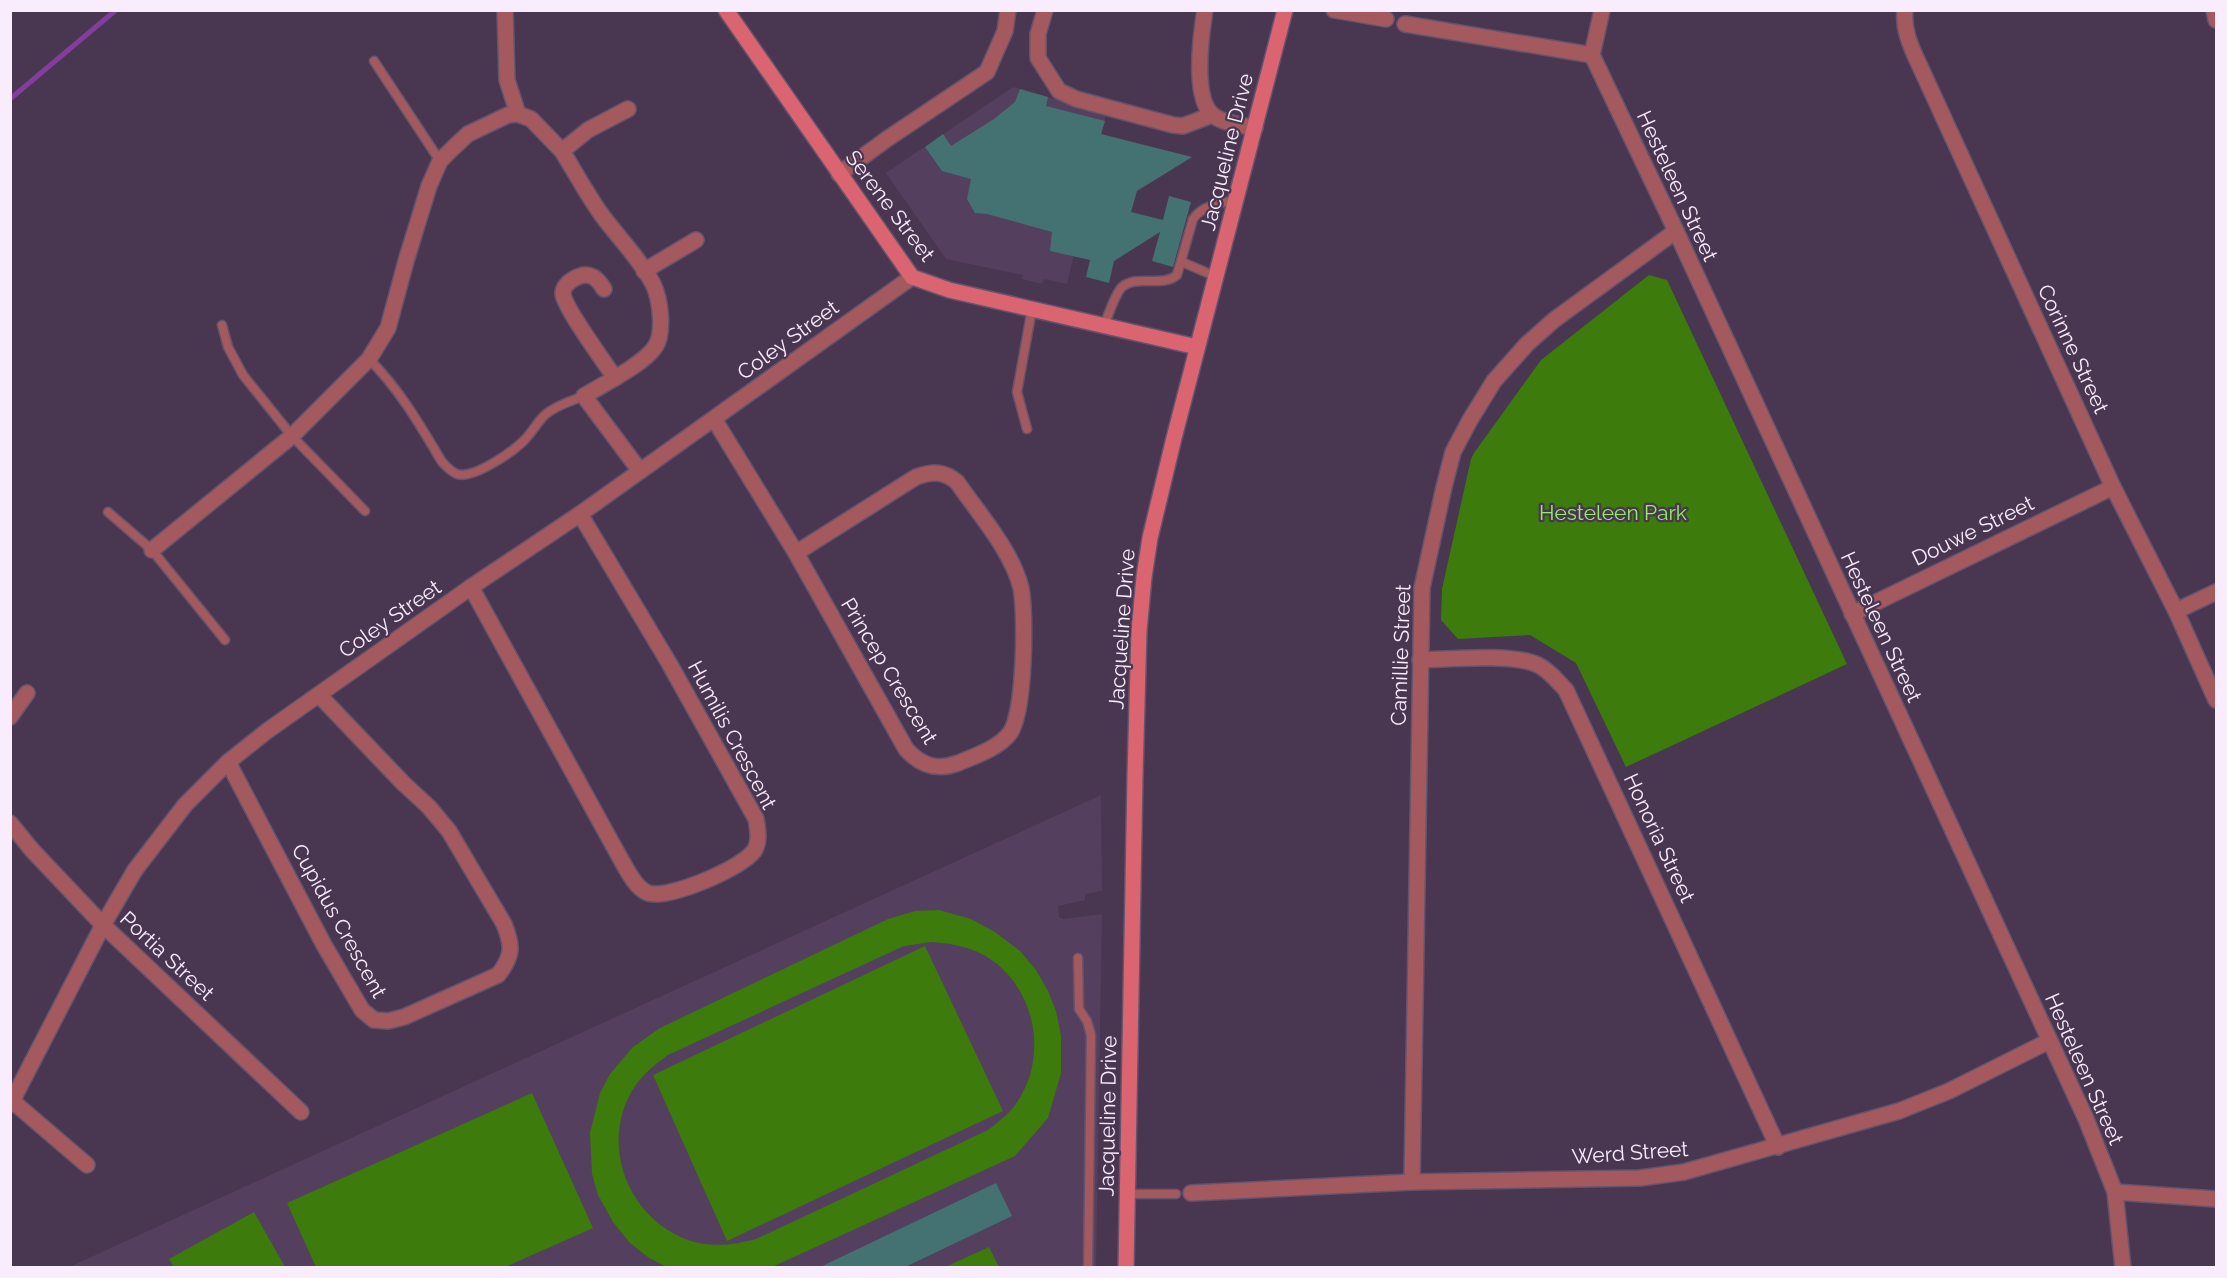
<svg xmlns="http://www.w3.org/2000/svg" width="2227" height="1278" font-family="Raleway,sans-serif">
	<rect width="100%" height="100%" fill="#493651"/>
	<g fill="#553f5e">
		<path d="M1013 87 1106 114 1067 284 1044 279 1042 284 1022 279 1023 275 946 259 886 173Z"/>
		<path d="M1101 795 1102 891 1085 894V900L1058 906 1059 917 1063 919 1102 914 1096 1267 67 1268Z"/>
	</g>
	<g fill="#3c7b0c" fill-rule="evenodd">
		<path d="M1649 275 1667 280 1847 664 1626 767 1576 663 1530 635 1458 639 1441 620 1442 589 1471 459 1474 453 1541 360Z"/>
		<path d="M939 910 971 919 995 932 1020 951 1036 970 1048 991 1056 1011 1061 1036V1073L1048 1118 1015 1156 772 1267H667L649 1258 630 1243 613 1222 598 1195 592 1174 590 1133 600 1093 610 1074 633 1047 660 1028 888 919 915 911ZM931 942C948 943 965 946 980 953 1035 981 1051 1056 1015 1105 1008 1115 998 1122 988 1130L756 1239C734 1245 711 1248 688 1240 627 1218 598 1142 635 1086 644 1073 656 1064 668 1055L904 946Z"/>
		<path d="M925 946 1003 1111 727 1241 653 1075Z"/>
		<path d="M532 1093 593 1228 505 1267H316L287 1203Z"/>
		<path d="M254 1212 285 1267H174L169 1259Z"/>
		<path d="M989 1247 999 1267H945Z"/>
	</g>
	<g fill="none" stroke-linecap="round" stroke-linejoin="round">
		<path stroke="#833d9c" stroke-width="5" d="M10 99 116 10"/>
	</g>
	<g fill="#447273">
		<path d="M1020 89 1048 97 1046 106 1105 121 1101 134 1192 157 1137 191 1131 212 1163 220 1169 196 1191 202 1173 267 1152 261 1160 232 1114 261 1109 283 1086 277 1090 260 1050 251 1052 232 987 214 975 213 967 199 971 179 942 171 925 147 943 134 951 146 994 119 1015 102Z"/>
		<path d="M996 1183 1012 1216 903 1268H818Z"/>
	</g>
	<g fill="none" stroke-linecap="round" stroke-linejoin="round">
		<g stroke="#65536d" stroke-width="11">
			<g id="lane">
				<path d="M374 61 440 161"/>
				<path d="M1182 262 1217 277"/>
				<path d="M222 325 228 347 243 375 292 436 365 511"/>
				<path d="M1104 326C1108 316 1115 294 1122 287 1137 274 1162 288 1177 275L1193 219C1203 205 1220 203 1237 200"/>
				<path d="M369 359C400 390 420 425 442 462 447 467 451 472 457 474 473 480 518 449 528 436 534 429 539 420 546 414 557 405 571 401 584 396"/>
				<path d="M1027 429 1017 392 1032 309"/>
				<path d="M108 512 152 550 225 640"/>
				<path d="M1078 958 1079 1009 1087 1021 1091 1035 1088 1268"/>
				<path d="M1128 1194H1176"/>
			</g>
		</g>
		<g stroke="#65536d" stroke-width="18">
			<g id="street">
				<path d="M505 10 507 80 518 114"/>
				<path d="M1045 10 1038 34V58L1059 91 1076 99 1173 125 1183 126 1212 115"/>
				<path d="M1205 10C1201 35 1192 101 1214 116 1225 124 1243 125 1255 128"/>
				<path d="M1334 10 1386 19"/>
				<path d="M1602 10 1592 55 1676 231 2086 1119 2115 1192 2123 1268"/>
				<path d="M1905 10C1903 29 1910 45 1918 62L2113 487 2176 611 2216 700"/>
				<path d="M2214 10 2216 20"/>
				<path d="M1405 24 1592 55"/>
				<path d="M628 109 588 130 562 151C575 172 587 194 601 214 617 236 641 260 653 284 660 298 665 333 655 347 644 364 602 385 584 396L640 471"/>
				<path d="M839 174 887 139 987 72 1005 31 1008 10"/>
				<path d="M644 271 696 240"/>
				<path d="M604 289C601 284 597 278 591 276 581 272 562 283 563 294 564 307 605 363 615 378"/>
				<path d="M714 419 796 553 916 477C933 471 944 471 957 482 979 514 1012 551 1021 588 1026 614 1025 712 1010 733 999 748 975 756 958 763 937 771 921 766 906 749L796 553"/>
				<path d="M152 550 292 436 369 359 388 328 406 261 429 186 440 161 453 148 468 134 508 115 518 114 531 119 562 151"/>
				<path d="M471 587 619 856C626 868 635 888 648 893 668 900 742 868 754 851 760 842 758 830 756 819L669 663 580 514"/>
				<path d="M2176 611 2216 592"/>
				<path d="M1852 614 2113 487"/>
				<path d="M1420 660C1449 659 1514 653 1538 665 1549 670 1557 681 1566 690L1778 1147"/>
				<path d="M10 717 27 693"/>
				<path d="M228 762 324 945 362 1010 374 1020 388 1021 404 1017 498 975C513 956 513 946 504 924L449 831 429 807 403 783 319 695"/>
				<path d="M10 823 32 850 103 925 301 1112"/>
				<path d="M10 1099 87 1165"/>
				<path d="M10 1105 103 925 135 870 185 805 228 762 267 731 471 587 580 514 912 277"/>
				<path d="M1412 1182 1422 588 1444 487 1453 452 1470 420 1494 381 1527 344 1554 320 1676 231"/>
				<path d="M2115 1192 2216 1199"/>
				<path d="M1191 1193 1412 1182 1640 1178 1684 1172 1899 1111 1949 1091 2049 1041"/>
			</g>
		</g>
		<g stroke="#65536d" stroke-width="18">
			<g id="secondary">
				<path d="M726 10 912 277 949 290 1197 347"/>
				<path d="M1126 1268 1135 776 1139 631 1144 577 1150 538 1174 438 1285 10"/>
			</g>
		</g>
		<use href="#lane" stroke="#a4595e" stroke-width="8"/>
		<use href="#street" stroke="#a4595e" stroke-width="15"/>
		<use href="#secondary" stroke="#da646f" stroke-width="15"/>
	</g>
	<g text-anchor="middle" stroke-width="4.5" stroke-linejoin="round" paint-order="stroke">
		<g font-size="21" fill="#f8ecfd" stroke="#493651">
			<text transform="translate(1227 152) rotate(-76)" y="7">Jacqueline Drive</text>
			<text transform="translate(1677 186) rotate(65)" y="7">Hesteleen Street</text>
			<text transform="translate(890 206) rotate(53)" y="7">Serene Street</text>
			<text transform="translate(788 340) rotate(-36)" y="7">Coley Street</text>
			<text transform="translate(2073 349) rotate(65)" y="7">Corinne Street</text>
			<text transform="translate(1973 531) rotate(-26)" y="7">Douwe Street</text>
			<text transform="translate(390 619) rotate(-35)" y="7">Coley Street</text>
			<text transform="translate(1881 627) rotate(65)" y="7">Hesteleen Street</text>
			<text transform="translate(1122 629) rotate(-86)" y="7">Jacqueline Drive</text>
			<text transform="translate(1401 655) rotate(-88)" y="7">Camillie Street</text>
			<text transform="translate(889 671) rotate(59)" y="7">Princep Crescent</text>
			<text transform="translate(732 735) rotate(62)" y="7">Humilis Crescent</text>
			<text transform="translate(1659 838) rotate(65)" y="7">Honoria Street</text>
			<text transform="translate(339 921) rotate(61)" y="7">Cupidus Crescent</text>
			<text transform="translate(167 956) rotate(43)" y="7">Portia Street</text>
			<text transform="translate(2084 1069) rotate(66)" y="7">Hesteleen Street</text>
			<text transform="translate(1108 1116) rotate(-89)" y="7">Jacqueline Drive</text>
			<text transform="translate(1630 1153) rotate(-4)" y="7">Werd Street</text>
		</g>
		<g font-size="21" fill="#95ec67" stroke="#493651">
			<text x="1613" y="520">Hesteleen Park</text>
		</g>
	</g>
	<rect width="2227" height="1278" fill="none" stroke="#f8ecfd" stroke-width="24"/>
</svg>
